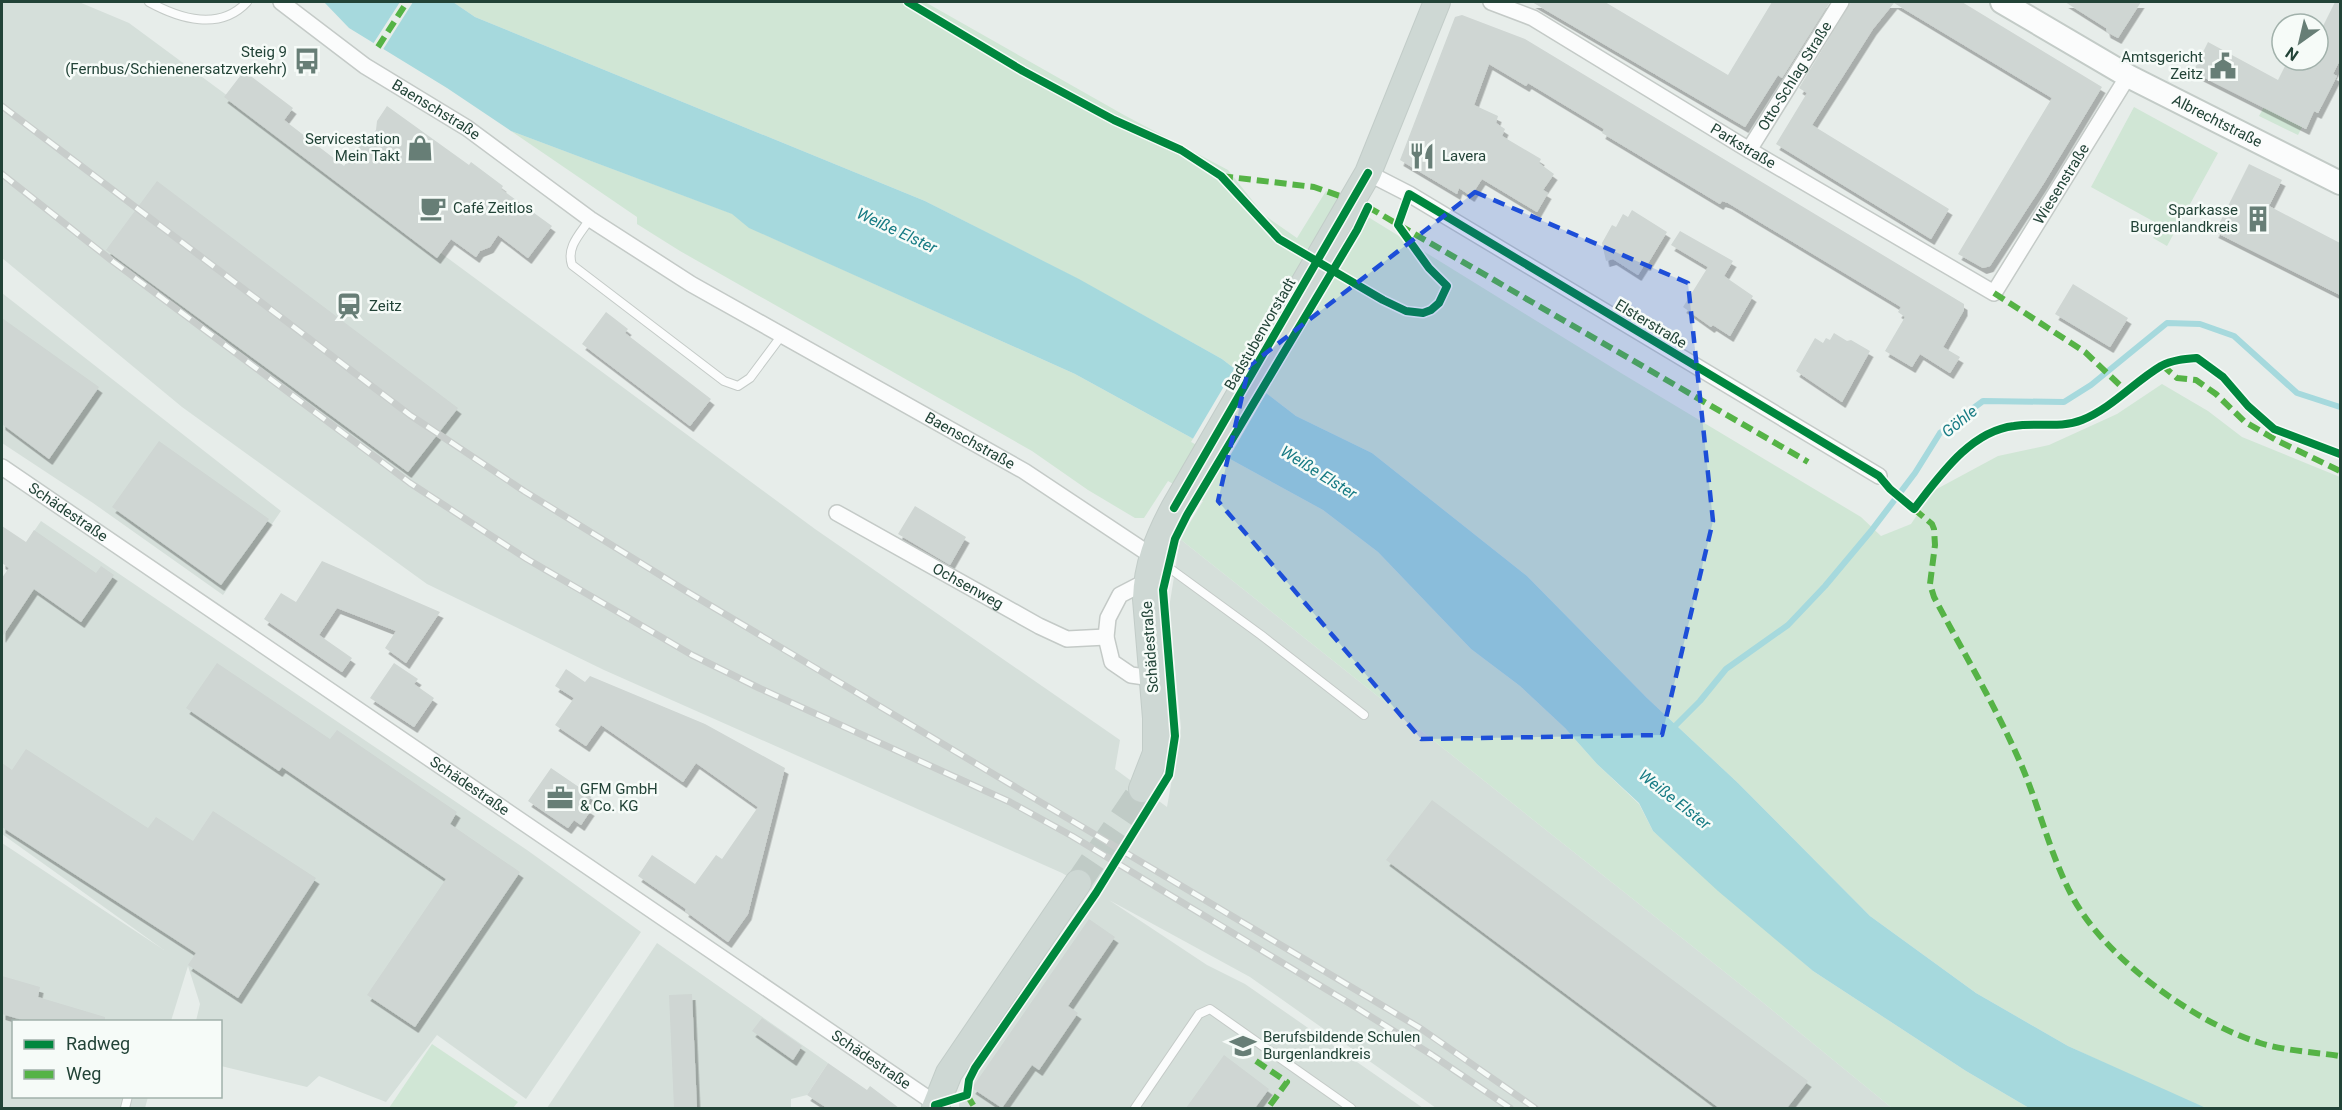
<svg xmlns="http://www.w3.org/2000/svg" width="2342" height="1110" font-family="Roboto,sans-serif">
	<defs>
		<filter id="shadow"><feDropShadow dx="3.5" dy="6" stdDeviation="0" flood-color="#0004"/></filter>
	</defs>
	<rect width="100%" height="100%" fill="#e7edea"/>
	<g fill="#d5dfda">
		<path d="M2 2H79L129 23 815 529 1120 740 1115 769 1167 807 1181 728 1169 608 1180 539 1755 996 1892 1108H1436L1250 977 1109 900 1207 965 1245 984 1423 1108H959V1102L976 1073 1098 894 1062 873 604 670 427 584 182 407 2 258Z"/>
		<path d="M2 293 281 511 223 595 93 503 2 443Z"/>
		<path d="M41 521 527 850 641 932 526 1099 437 1035 386 1102 319 1076 307 1087 221 1066 220 1022 196 1021 200 1004 188 966 171 1021 14 1022V1096L148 1097 145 1108H2V843L164 950 2 834V578Z"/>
		<path d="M657 943 828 1063 807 1095 791 1099V1108H547Z"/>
	</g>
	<g fill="#d0e6d5">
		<path d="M453 2H925L1124 115 1228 170 1264 215 1297 238 1326 191 1621 373 1861 517 1881 536 1911 524 1933 491 1998 456 2049 445 2117 414 2162 384 2208 411 2242 437 2340 477V1108L2200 1107 2068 1046 1976 993 1870 916 1738 783 1647 698 1527 576 1372 453 1296 416 1222 359 1078 279 925 201 475 17Z"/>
		<path d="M2134 107 2218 153 2167 246 2153 238 2160 225 2091 187Z"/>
		<path d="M2264 107 2302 127 2298 135 2259 116Z"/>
		<path d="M511 131 733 214 750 228 1075 374 1323 510 1378 552 1471 649 1520 686 1565 728 1597 764 1639 804 1653 831 1813 971 1966 1071 2029 1108H1892L1755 996 1180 539 1203 501 1168 481 1144 518H1135L1088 490 1032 451 680 251 637 224V217Z"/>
		<path d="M432 1044 518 1102 513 1108H389Z"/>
	</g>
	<path fill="#a6d9dd" d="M324 2H453L475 17 925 201 1079 279 1222 359 1296 416 1372 453 1527 576 1647 698 1738 783 1870 916 1976 993 2068 1046 2206 1108H2029L1966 1071 1813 971 1718 891 1653 831 1639 803 1597 764 1565 728 1520 686 1471 649 1378 552 1323 510 1075 374 749 228 732 214 511 131 447 88 349 28Z"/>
	<g fill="#e7edea">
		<path d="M400 2H413L382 51 373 44Z"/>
		<path d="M1236 366 1268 390 1227 461 1191 442Z"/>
	</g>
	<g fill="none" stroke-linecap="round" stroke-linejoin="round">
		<path stroke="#a6d9dd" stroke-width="6" d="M1670 731 1700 701 1726 669 1788 625 1825 586 1871 531 1915 473 1940 433 1983 401 2064 402 2091 385 2167 323 2200 324 2234 336 2297 393 2340 407"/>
	</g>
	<g fill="#cfd6d3" filter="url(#shadow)">
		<path d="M1532 2H1605L1728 75 1772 2H1830L1782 78 1778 75 1745 127Z"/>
		<path d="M1851 2H1962L2102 87 2044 183 1990 266 1983 268 1958 254 2052 98 1894 3 1873 29 1812 125 1949 209 1931 239 1776 144 1807 93 1799 88Z"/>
		<path d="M2065 2H2141L2118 38 2107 32 2106 28Z"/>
		<path d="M2335 2H2340V60L2333 74 2337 76 2318 113 2314 111 2306 129 2193 72 2208 42 2278 80 2288 60H2318V36Z"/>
		<path d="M1462 15 1525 39 1964 304V310L1943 347 1960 357 1950 373 1920 354 1912 367 1885 351 1905 317 1898 312 1901 307 1728 203 1722 201 1720 204 1602 133 1604 129 1528 83 1526 86 1489 64 1474 105 1498 116 1496 123 1505 129 1502 136 1541 159 1539 163 1554 174 1543 190 1548 193 1537 212 1482 179 1471 196 1459 188 1457 194 1400 160 1455 17Z"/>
		<path d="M244 71 293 108 284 120 344 166 360 145 366 143 376 130 377 121 387 106 469 165 471 162 503 186 501 189 552 226 528 258 498 235 490 247 480 251 476 257 451 239 437 258 224 97Z"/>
		<path d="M2249 164 2282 180 2269 206 2340 243V295L2215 232Z"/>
		<path d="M157 181 458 408 408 472 106 250Z"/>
		<path d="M1632 210 1667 232 1647 265 1645 264 1638 275 1613 259 1606 261 1602 243 1612 225 1616 227 1623 214 1628 217Z"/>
		<path d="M1680 231 1733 261 1724 276 1753 296 1730 336 1713 325 1711 327 1683 307 1708 267 1671 245Z"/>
		<path d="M2073 284 2128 318 2110 347 2055 314Z"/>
		<path d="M606 312 628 329 625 333 711 399 690 426 582 344Z"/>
		<path d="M2 318 99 387 49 459 2 424Z"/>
		<path d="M1834 333 1847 341 1851 340 1870 351 1842 402 1796 371 1815 338 1823 343 1826 338 1830 340Z"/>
		<path d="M159 441 269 519 221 585 112 507Z"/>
		<path d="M915 506 966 537 950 565 898 534Z"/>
		<path d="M2 526 26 542 34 530 96 573 101 566 114 575 81 622 34 589 2 637V578L9 568 2 563Z"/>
		<path d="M322 561 440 612 406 663 385 648 396 631 337 608 319 635 352 658 342 672 264 619 281 593 296 602Z"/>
		<path d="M217 663 330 739 337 730 457 812 450 824 520 872 415 1027 367 995 446 879 282 767 279 771 186 708Z"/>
		<path d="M394 663 418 679 414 684 434 698 414 727 370 698Z"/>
		<path d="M566 669 585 682 590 676 705 724 785 768 748 914 728 942 685 911 686 909 638 876 652 855 695 884 716 855 722 859 758 807 696 763 683 782 601 725 586 746 555 725 574 698 555 686Z"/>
		<path d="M26 749 148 828 156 817 193 841 213 811 316 878 238 998 188 965 196 953 2 827V763L12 770Z"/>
		<path d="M551 768 592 796 585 806 591 810 581 825 574 820 568 828 528 801Z"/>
		<path d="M1432 800 1808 1081 1787 1108H1719L1386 860Z"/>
		<path d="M1089 919 1115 937 1068 1006 1078 1013 1039 1070 1032 1065 1002 1108 972 1088Z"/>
		<path d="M2 976 40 987 38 997 105 1017V1022H29L2 1014Z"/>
		<path d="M692 994 697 1108H674L669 995Z"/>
		<path d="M762 1018 802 1046 793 1060 752 1031Z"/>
		<path d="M1224 1055 1269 1089 1255 1108H1186Z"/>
		<path d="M828 1063 867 1090 870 1086 899 1108H827L807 1095Z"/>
	</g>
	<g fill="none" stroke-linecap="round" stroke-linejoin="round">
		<path stroke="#c0cbc6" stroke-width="26" stroke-dasharray="26 13" stroke-linecap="butt" d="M1078 883 1142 789"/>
		<g stroke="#c4cac7" stroke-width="10">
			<g id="lane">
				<path d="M149 2C180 19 220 31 247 2"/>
				<path d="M590 219C580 234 566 247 572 265L724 381 738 386 750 378 782 335"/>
				<path d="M1157 559 1261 635 1364 715"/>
				<path d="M125 1108 128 1096"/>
				<path d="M1135 1108 1199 1014 1210 1009 1351 1108"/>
			</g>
		</g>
		<g stroke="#c4cac7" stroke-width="18">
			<g id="street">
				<path id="s1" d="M281 2 365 66 467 128 590 219 691 284 1024 471 1152 556"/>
				<path id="s2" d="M1491 2 1533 18 1749 150 1994 293 2128 76"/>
				<path id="s3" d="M1749 150 1841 2"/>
				<path d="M1368 173 1409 194 1879 476"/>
				<path id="s4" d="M2 467 942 1108"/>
				<path id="s5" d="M837 513 1039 626 1067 639 1106 637"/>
				<path d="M1147 581 1120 595 1108 618 1106 637 1112 662 1131 675 1152 678"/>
			</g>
		</g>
		<g stroke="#c3cbc7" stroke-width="26">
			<g id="secondary">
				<path id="s6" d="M2002 2 2128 76 2340 183"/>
			</g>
		</g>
		<g stroke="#c2ccc8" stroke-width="28">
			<g id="primary">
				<path d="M1142 789 1156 753V718L1146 599C1147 565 1158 538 1174 508L1368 173 1437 2"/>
				<path d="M935 1108 949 1073 1078 883"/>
			</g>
		</g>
		<use href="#lane" stroke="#fbfcfc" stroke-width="8"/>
		<use href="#street" stroke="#fbfcfc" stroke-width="15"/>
		<use href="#secondary" stroke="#fbfcfc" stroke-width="22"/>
		<use href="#primary" stroke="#ced8d4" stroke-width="26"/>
		<g stroke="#c8cdcb" stroke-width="7">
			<g id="rail">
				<path d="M2 106 410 415 524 491 686 591 1420 1028 1535 1108"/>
				<path d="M2 174 111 260 410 483 527 559 692 655 759 688 1010 802 1072 836 1349 1003 1432 1055 1510 1108"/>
			</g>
		</g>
		<use href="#rail" stroke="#f6fbf8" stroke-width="4.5" stroke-dasharray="14" stroke-linecap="butt"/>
		<g stroke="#55b346" stroke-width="6" stroke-dasharray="12 6" stroke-linecap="butt">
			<path d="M378 47 407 2"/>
			<path d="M1221 176 1314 187 1340 196"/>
			<path d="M1368 207 1808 462"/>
			<path d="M1994 293 2085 352 2127 392"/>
			<path d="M2162 365 2177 378 2196 380 2216 394 2245 422 2276 440 2340 471"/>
			<path d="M1914 509 1932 524 1934 529 1935 545 1930 584 1934 597C1963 652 1995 705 2020 762 2039 805 2049 852 2071 894 2102 956 2193 1022 2260 1043 2286 1051 2314 1052 2340 1056"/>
			<path d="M1256 1061 1287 1082 1268 1108"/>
			<path d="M967 1095 975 1108"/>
		</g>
		<g stroke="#f6fbf8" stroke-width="11">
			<g id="cycleway">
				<path d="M908 2 1023 71 1114 120 1181 150 1221 176 1279 239 1383 300 1406 311 1423 313 1431 310 1439 303 1447 286 1429 268 1398 225 1409 194 1879 476 1890 489 1914 509C1939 477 1970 431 2014 426 2037 422 2060 429 2082 420 2112 408 2134 382 2161 366 2172 360 2185 359 2197 358L2223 377 2248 406 2274 429 2340 454"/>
				<path d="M1174 508 1368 173"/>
				<path d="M935 1108V1105L967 1095 969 1080 975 1068 1096 893 1169 775 1175 736 1163 590 1175 539 1187 515 1357 230 1368 207"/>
			</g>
		</g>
		<use href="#cycleway" stroke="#00873e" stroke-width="8"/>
	</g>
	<path fill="#1d4ed8" fill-opacity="0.2" stroke="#1d4ed8" stroke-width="4.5" stroke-dasharray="12 8" stroke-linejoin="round" d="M1475 192 1688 283 1713 521 1662 735 1421 739 1218 501 1249 366Z"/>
	<defs>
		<g id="bus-bare" transform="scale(2.07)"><path d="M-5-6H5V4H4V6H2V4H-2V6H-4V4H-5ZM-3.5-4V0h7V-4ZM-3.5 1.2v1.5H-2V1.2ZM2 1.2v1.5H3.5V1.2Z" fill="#677e76" stroke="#f6fbf8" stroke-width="2.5" paint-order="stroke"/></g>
		<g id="civic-bare" transform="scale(2.07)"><path d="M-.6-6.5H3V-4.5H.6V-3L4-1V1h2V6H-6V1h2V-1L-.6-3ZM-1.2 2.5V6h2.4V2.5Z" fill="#677e76" stroke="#f6fbf8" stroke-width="2.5" paint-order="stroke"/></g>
		<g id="shop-bare" transform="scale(2.07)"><path d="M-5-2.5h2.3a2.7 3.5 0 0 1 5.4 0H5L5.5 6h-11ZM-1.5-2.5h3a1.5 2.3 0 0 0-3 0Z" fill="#677e76" stroke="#f6fbf8" stroke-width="2.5" paint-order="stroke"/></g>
		<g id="restaurant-bare" transform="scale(2.07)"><path d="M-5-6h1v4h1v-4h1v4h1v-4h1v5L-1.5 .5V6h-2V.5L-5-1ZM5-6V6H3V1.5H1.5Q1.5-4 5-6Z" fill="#677e76" stroke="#f6fbf8" stroke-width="2.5" paint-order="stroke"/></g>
		<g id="cafe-bare" transform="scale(2.07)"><path d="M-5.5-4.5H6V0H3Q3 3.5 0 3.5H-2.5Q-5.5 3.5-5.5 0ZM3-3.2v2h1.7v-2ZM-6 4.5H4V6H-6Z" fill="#677e76" stroke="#f6fbf8" stroke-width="2.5" paint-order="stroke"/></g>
		<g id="building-bare" transform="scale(2.07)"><path d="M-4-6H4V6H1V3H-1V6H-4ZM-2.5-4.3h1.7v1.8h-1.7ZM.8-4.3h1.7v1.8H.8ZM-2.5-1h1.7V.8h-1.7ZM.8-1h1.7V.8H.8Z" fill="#677e76" stroke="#f6fbf8" stroke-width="2.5" paint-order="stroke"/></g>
		<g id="station-bare" transform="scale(2.07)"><path d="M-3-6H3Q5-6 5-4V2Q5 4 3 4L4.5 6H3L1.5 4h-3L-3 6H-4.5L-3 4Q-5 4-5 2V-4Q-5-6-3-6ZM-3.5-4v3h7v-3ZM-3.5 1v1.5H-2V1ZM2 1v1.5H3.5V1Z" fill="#677e76" stroke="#f6fbf8" stroke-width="2.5" paint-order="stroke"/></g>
		<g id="office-bare" transform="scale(2.07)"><path d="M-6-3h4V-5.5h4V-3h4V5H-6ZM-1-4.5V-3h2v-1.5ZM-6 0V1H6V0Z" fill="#677e76" stroke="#f6fbf8" stroke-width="2.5" paint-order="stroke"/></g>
		<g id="school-bare" transform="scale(2.07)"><path d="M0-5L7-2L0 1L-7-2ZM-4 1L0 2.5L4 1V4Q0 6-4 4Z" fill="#677e76" stroke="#f6fbf8" stroke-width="2.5" paint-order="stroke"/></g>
	</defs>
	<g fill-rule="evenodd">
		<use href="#bus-bare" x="307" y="61"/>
		<use href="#civic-bare" x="2223" y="66"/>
		<use href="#shop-bare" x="420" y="148"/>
		<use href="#restaurant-bare" x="1422" y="156"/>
		<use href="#cafe-bare" x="433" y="208"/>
		<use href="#building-bare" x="2258" y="219"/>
		<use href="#station-bare" x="349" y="306"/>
		<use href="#office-bare" x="560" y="798"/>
		<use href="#school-bare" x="1243" y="1046"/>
	</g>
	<g text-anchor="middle" stroke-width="5" stroke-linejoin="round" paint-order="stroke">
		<g font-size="15" fill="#224337" stroke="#f6fbf8" text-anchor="start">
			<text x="287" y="57" text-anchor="end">Steig 9<tspan x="287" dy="17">(Fernbus/Schienenersatzverkehr)</tspan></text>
			<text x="2203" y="62" text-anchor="end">Amtsgericht<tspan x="2203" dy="17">Zeitz</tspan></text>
			<text x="400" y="144" text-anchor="end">Servicestation<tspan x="400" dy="17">Mein Takt</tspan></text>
			<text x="1442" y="161">Lavera</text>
			<text x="453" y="213">Café Zeitlos</text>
			<text x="2238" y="215" text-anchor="end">Sparkasse<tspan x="2238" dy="17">Burgenlandkreis</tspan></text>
			<text x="369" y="311">Zeitz</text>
			<text x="580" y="794">GFM GmbH<tspan x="580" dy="17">&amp; Co. KG</tspan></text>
			<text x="1263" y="1042">Berufsbildende Schulen<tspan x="1263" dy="17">Burgenlandkreis</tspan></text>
		</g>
		<g font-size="15" fill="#224337" stroke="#f6fbf8">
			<text dy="5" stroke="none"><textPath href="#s3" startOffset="87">Otto-Schlag Straße</textPath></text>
			<text dy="5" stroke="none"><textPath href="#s1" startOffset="189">Baenschstraße</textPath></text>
			<text dy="5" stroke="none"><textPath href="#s6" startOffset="246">Albrechtstraße</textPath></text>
			<text dy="5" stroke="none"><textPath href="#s2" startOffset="291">Parkstraße</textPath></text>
			<text dy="5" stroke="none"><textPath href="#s2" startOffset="710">Wiesenstraße</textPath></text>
			<text transform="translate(1651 324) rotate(31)" y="5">Elsterstraße</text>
			<text transform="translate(1260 334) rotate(-60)" y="5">Badstubenvorstadt</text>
			<text dy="5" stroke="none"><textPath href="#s1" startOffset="818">Baenschstraße</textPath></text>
			<text dy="5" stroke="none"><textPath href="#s4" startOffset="80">Schädestraße</textPath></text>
			<text dy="5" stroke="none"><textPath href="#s5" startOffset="150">Ochsenweg</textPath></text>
			<text transform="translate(1150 647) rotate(-94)" y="5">Schädestraße</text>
			<text dy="5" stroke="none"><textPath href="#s4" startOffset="566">Schädestraße</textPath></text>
			<text dy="5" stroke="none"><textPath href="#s4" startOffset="1052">Schädestraße</textPath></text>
		</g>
		<g font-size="16" font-style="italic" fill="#177b84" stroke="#f6fbf8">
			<text transform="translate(897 230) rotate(25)" y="6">Weiße Elster</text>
			<text transform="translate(1959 421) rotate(-39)" y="6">Göhle</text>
			<text transform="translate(1319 472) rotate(32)" y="6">Weiße Elster</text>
			<text transform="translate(1675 799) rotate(38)" y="6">Weiße Elster</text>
		</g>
	</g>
	<rect width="2342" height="1110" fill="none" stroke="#224337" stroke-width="6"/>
	<rect x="12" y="1020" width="210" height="78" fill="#f6fbf8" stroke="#a1b1ab" stroke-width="1.5"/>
	<rect x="24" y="1040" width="30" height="9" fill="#00873e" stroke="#a1b1ab" stroke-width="1.5"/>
	<text x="66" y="1050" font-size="18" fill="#224337">Radweg</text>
	<rect x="24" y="1070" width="30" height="9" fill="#55b346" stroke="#a1b1ab" stroke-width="1.5"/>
	<text x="66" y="1080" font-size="18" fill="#224337">Weg</text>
	<g transform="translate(2300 42) rotate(214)"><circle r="28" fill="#f6fbf8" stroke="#a1b1ab" stroke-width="1.5"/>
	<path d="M0-4.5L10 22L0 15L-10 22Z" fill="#677e76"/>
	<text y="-9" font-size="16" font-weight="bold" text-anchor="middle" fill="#224337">N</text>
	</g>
</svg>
